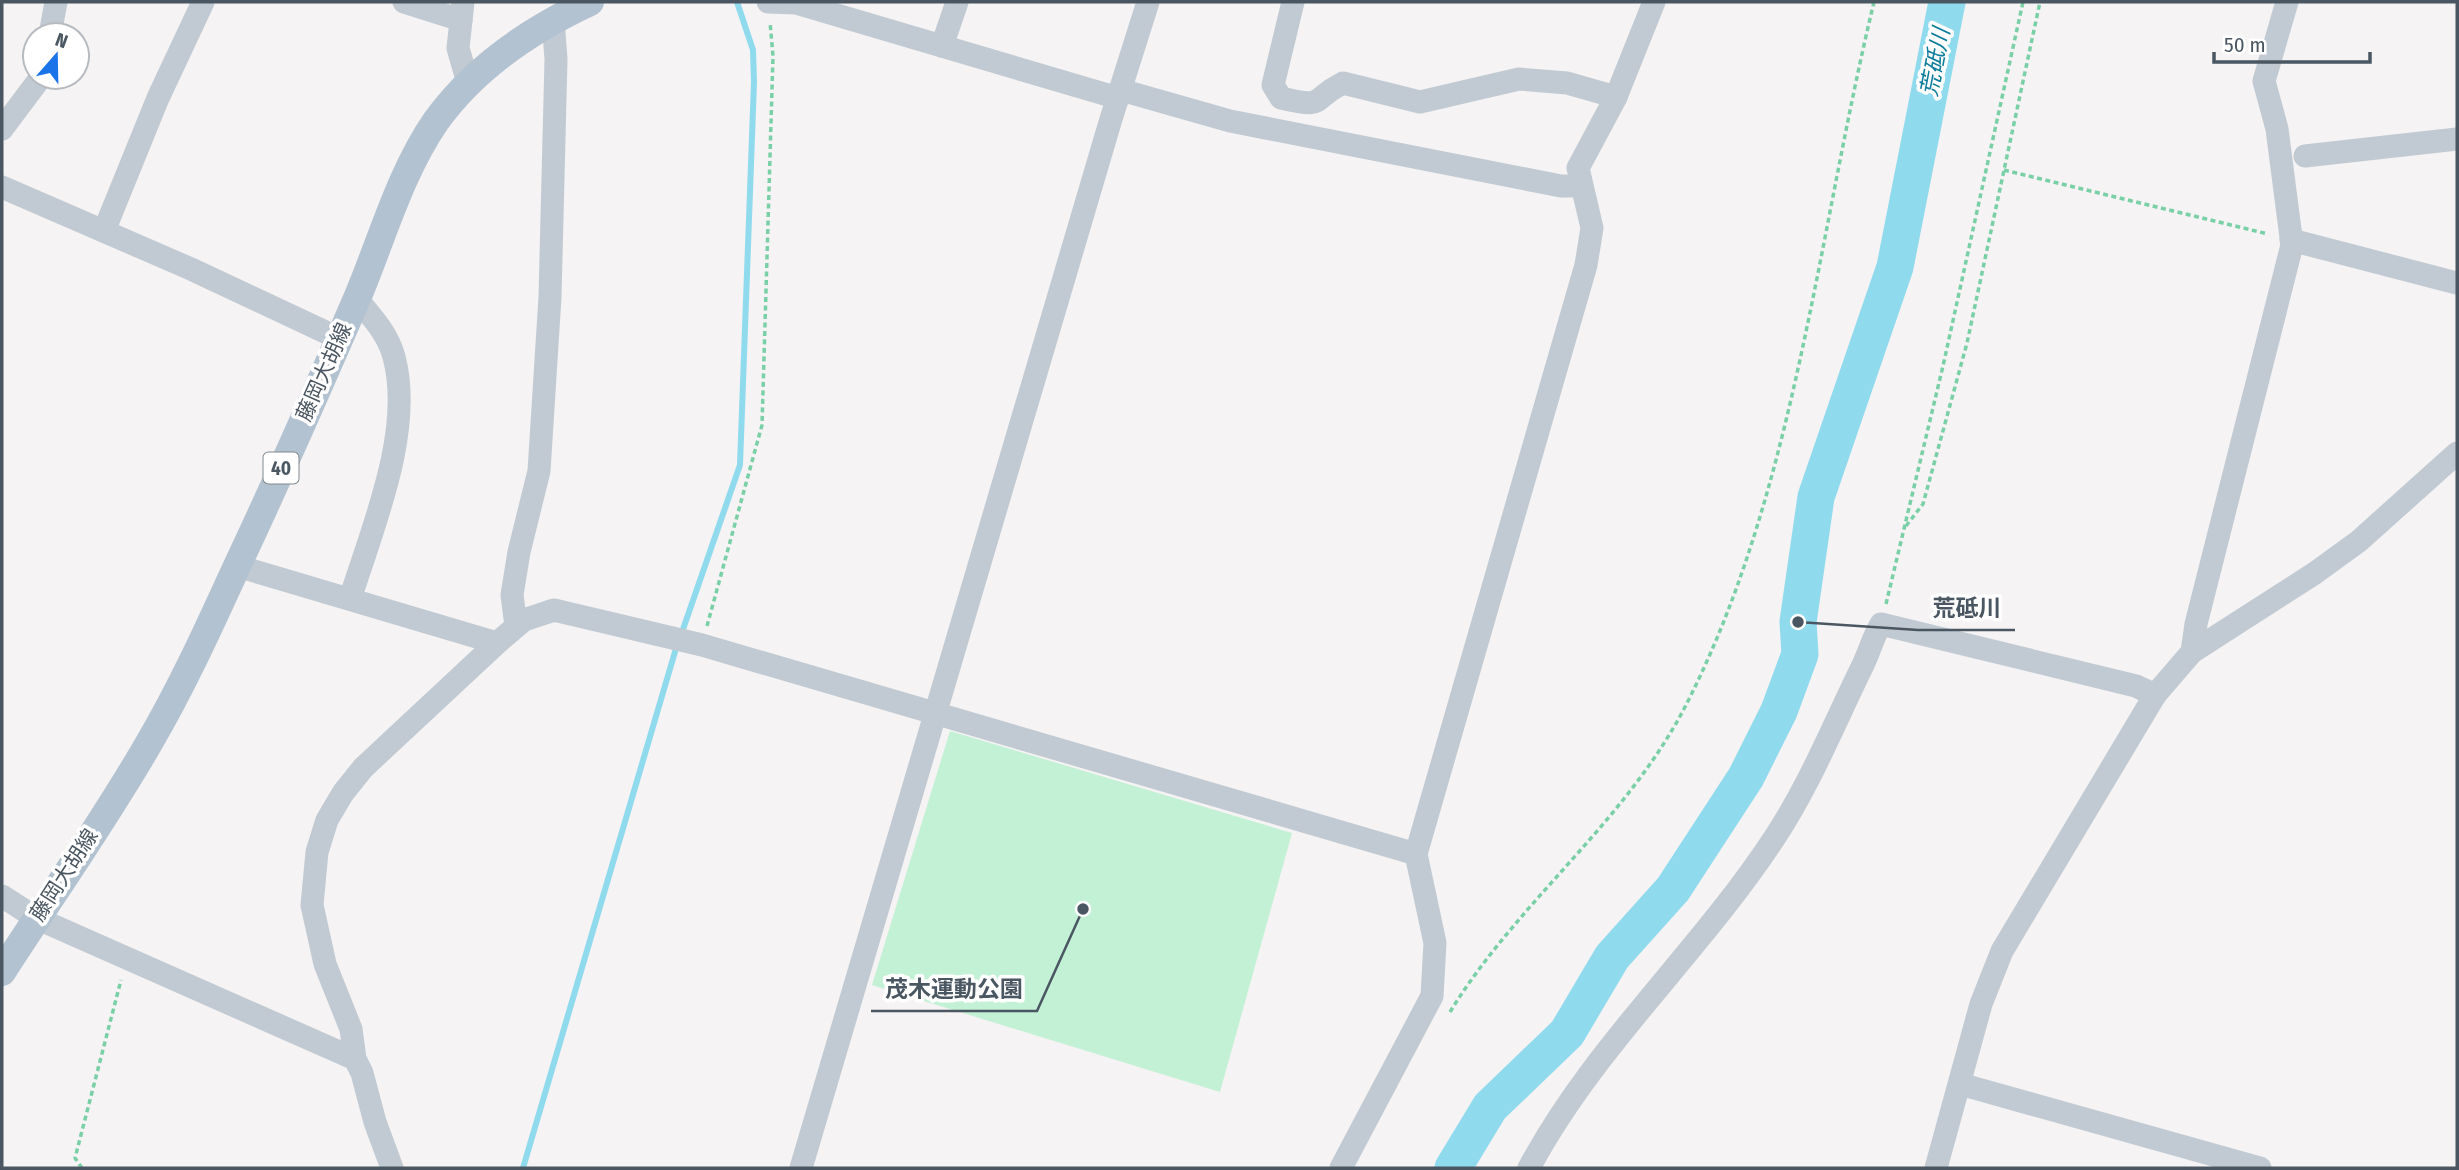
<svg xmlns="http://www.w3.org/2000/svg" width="2459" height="1170" font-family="'Fira Sans Condensed','Noto Sans JP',sans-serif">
	<rect width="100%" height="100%" fill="#f5f3f3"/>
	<path fill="#c3f1d5" d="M950 731 1292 833 1220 1092 872 985Z"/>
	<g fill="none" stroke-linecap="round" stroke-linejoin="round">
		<g stroke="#90daee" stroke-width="6">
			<path d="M681 635 740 465 754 82 753 50 737 2"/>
			<path d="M523 1168 677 645"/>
		</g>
		<path stroke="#90daee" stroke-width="37" d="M1453 1168 1490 1107 1567 1033 1612 957 1673 889 1746 777 1779 711 1800 654 1798 622 1816 497 1895 267 1947 2"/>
		<g stroke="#7ad0a6" stroke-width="3.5" stroke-dasharray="5 3.5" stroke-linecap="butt">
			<path d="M2004 170 2268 234"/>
			<path d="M1906 526 1923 504 1967 343 2040 2"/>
			<path d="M1886 604 1943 366 2023 2"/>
			<path d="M707 626 762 425 773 56 770 22"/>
			<path d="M1450 1012C1518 901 1626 822 1686 705 1795 492 1818 233 1874 2"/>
			<path d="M82 1168 75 1158 121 980"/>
		</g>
		<g stroke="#c1cad2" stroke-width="23">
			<path d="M404 2 461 20"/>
			<path d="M463 2 458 48 468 83"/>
			<path d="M768 2 796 3 1118 98"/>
			<path d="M1293 2 1273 85 1281 98C1327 109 1309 100 1343 83L1420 102 1519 79 1567 83 1616 97"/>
			<path d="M50 35 56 2"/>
			<path d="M942 46 957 2"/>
			<path d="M1121 90 1230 121 1561 186H1580"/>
			<path d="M2 129 41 77"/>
			<path d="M2305 156 2457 139"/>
			<path d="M2 187 191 269 338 338"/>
			<path d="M104 231 158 98 203 2"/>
			<path d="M2291 240 2457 283"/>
			<path d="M237 566 497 643"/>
			<path d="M350 599C372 529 414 431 394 357 388 334 372 317 357 299"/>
			<path d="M516 626 512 595 519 552 539 471 550 297 556 59 553 20"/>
			<path d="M2192 652 2196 624 2292 245 2277 129 2264 81 2287 2"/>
			<path d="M2 896 36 918 355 1059 362 1073 375 1122 392 1168"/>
			<path d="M355 1059 351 1029 325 964 312 905 317 852 327 820 343 793 363 768 497 643 524 620 554 610 702 645 1416 854"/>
			<path d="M1960 1084 2260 1168"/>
			<path d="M801 1168 1111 119 1148 2"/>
			<path d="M1341 1168 1432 996 1435 943 1416 854 1586 265 1592 228 1578 168 1616 97 1654 2"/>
			<path d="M1529 1168C1594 1046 1700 952 1775 837 1810 784 1834 724 1862 667 1869 653 1873 637 1881 624L2136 686 2155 695"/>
			<path d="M1936 1168 1981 1004 2002 951 2155 695 2192 652 2315 573 2359 541 2457 453"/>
		</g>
		<path stroke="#b3c2d1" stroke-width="28" d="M2 972C51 896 104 821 149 743 182 687 210 625 237 566 279 477 319 386 358 296 382 239 400 173 436 121 474 68 532 29 590 2"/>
	</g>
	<g text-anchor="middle" stroke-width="7" stroke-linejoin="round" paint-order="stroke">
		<rect fill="#fff" stroke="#808990" stroke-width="2" x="263.5" y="452.5" width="35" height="31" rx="5"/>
		<g font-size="19" font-weight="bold" fill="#4a5661">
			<text x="281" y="475">40</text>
		</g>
		<g font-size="21" fill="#4a5661" stroke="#fff">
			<text transform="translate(324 372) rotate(-66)" y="7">藤岡大胡線</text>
			<text transform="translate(64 875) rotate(-57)" y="7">藤岡大胡線</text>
		</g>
		<g font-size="23" font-style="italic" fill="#0c7c9b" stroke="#fff">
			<text transform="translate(1935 62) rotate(-79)" y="8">荒砥川</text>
		</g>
	</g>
	<path fill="none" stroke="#4a5661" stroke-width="2.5" d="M1798 622L1918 630H2015M1083 909L1037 1011H871"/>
	<g fill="#4a5661" stroke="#fff" stroke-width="2.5">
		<circle cx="1798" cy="622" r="7"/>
		<circle cx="1083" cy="909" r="7"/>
	</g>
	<g font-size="23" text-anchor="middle" font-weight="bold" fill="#4a5661" stroke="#fff" stroke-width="7" stroke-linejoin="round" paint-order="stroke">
		<text x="1967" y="616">荒砥川</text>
		<text x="954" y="997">茂木運動公園</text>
	</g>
	<rect width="2459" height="1170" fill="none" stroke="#4a5661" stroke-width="7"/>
	<g transform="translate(56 56) rotate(20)"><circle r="33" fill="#ffffff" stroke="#b7bbc0" stroke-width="2"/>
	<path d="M0-5L12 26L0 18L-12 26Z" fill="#1a73e8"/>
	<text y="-10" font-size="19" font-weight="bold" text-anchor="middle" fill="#4a5661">N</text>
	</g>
	<path d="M2214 52v10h156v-10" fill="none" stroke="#4a5661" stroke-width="3.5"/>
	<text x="2224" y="52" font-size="21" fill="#4a5661" stroke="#ffffff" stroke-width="5" paint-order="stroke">50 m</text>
</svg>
